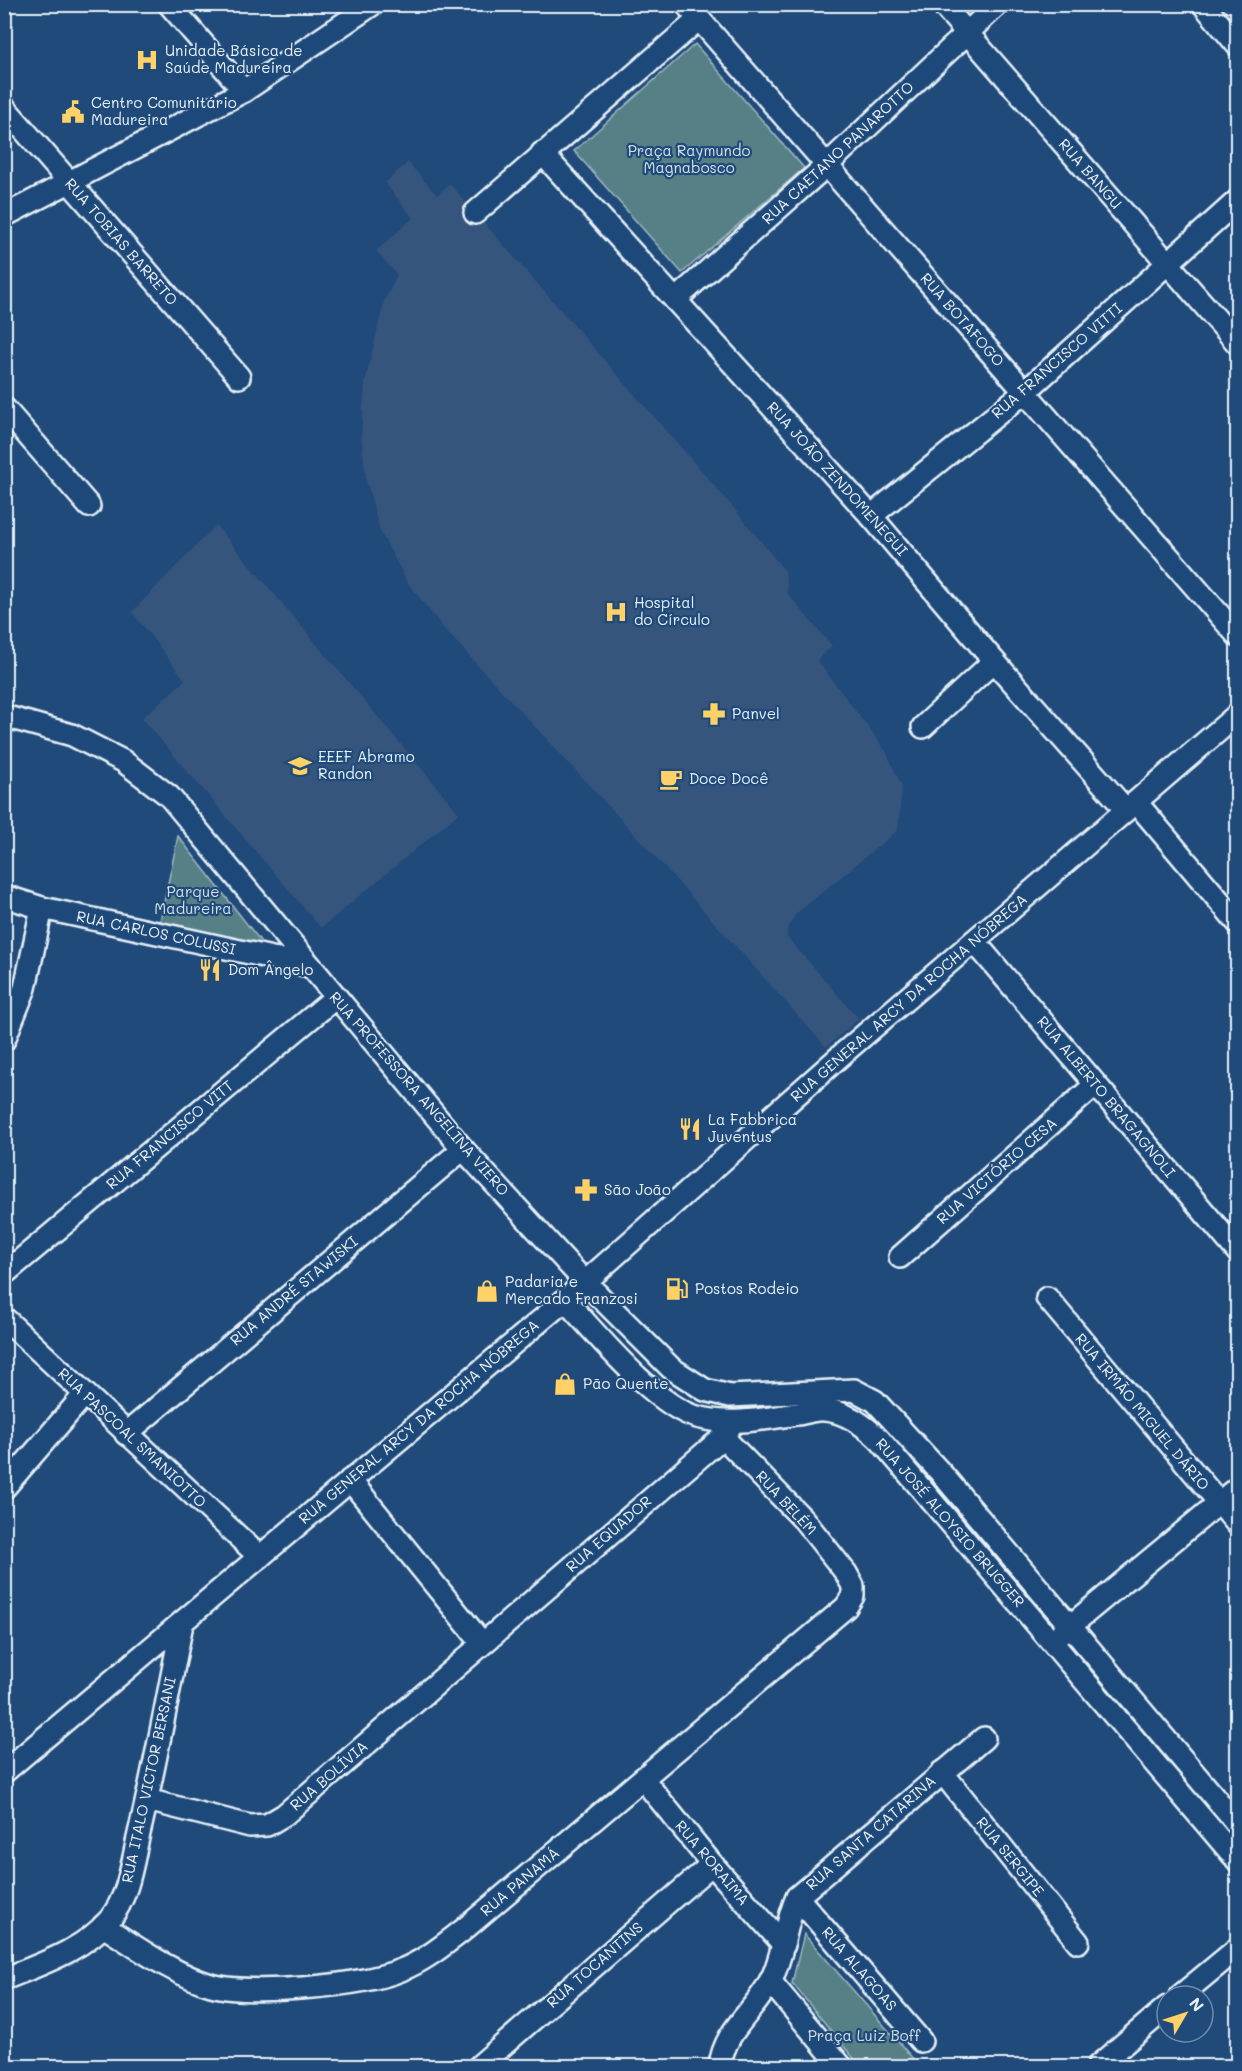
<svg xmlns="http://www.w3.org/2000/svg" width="1242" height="2071" font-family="Mali,sans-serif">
	<rect width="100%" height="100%" fill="#1f4a7a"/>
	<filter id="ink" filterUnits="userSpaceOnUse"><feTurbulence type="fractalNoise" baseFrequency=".0167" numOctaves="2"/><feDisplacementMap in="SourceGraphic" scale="12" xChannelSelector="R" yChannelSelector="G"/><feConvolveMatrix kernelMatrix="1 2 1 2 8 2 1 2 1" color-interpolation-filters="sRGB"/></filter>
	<g filter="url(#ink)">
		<g fill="#34547d">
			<path d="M408 162 437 195 450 184 728 501 785 571 788 594 832 646 817 660 886 751 902 787 898 830 796 914 787 929V937L859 1019 826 1047 640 840 444 629 407 582 380 531 366 480 361 436 365 382 384 302 397 275 376 251 413 218 385 183Z"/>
			<path d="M216 525 459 813 321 928 142 718 185 680 132 612Z"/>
		</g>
		<g fill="#578086" stroke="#a0b8bf" stroke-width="1.5">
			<path d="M695 44 804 168 682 273 574 151Z"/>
			<path d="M178 836 265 947 160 921Z"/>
			<path d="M804 1934 915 2061 918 2066H860L792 1983Z"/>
		</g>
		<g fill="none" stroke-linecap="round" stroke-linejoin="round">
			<g stroke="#e8f1f8" stroke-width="26">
				<g id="minor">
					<path d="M169 4 244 91"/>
					<path d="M686 4 1238 636"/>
					<path d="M942 4 1238 344"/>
					<path d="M1203 4 1238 46"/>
					<path d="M4 107 239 377"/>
					<path d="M542 153 871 516 994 661 1126 810"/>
					<path d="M475 213 699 19"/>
					<path d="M4 216 244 91 373 4"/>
					<path d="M675 300 827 165 998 4"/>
					<path d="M4 408 89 506"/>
					<path d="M871 516 1025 392 1238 200"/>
					<path d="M4 716 72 735 123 761 169 796 463 1149 585 1282 671 1368 705 1390 730 1396 854 1390 875 1401 941 1473 1238 1825"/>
					<path d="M923 727 994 661"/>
					<path d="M1136 802 1238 923"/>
					<path d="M4 896 42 908 309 966"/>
					<path d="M974 941 1238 1252"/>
					<path d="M4 1040 25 988 42 908"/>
					<path d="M900 1257 1095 1085"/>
					<path d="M4 1274 336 997"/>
					<path d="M1047 1298 1238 1525"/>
					<path d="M565 1300C596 1333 655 1406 697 1417 731 1426 764 1419 797 1414 806 1413 816 1409 824 1410 846 1411 865 1426 880 1440L1238 1861"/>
					<path d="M4 1318 260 1557"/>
					<path d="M126 1434 463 1149"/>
					<path d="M350 1480 482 1643"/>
					<path d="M4 1488 85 1394"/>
					<path d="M1058 1636 1238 1487"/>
					<path d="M4 1772 565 1300 847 1050 1238 714"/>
					<path d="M942 1772 1078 1942"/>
					<path d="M643 1779 712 1864 784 1945"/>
					<path d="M147 1800 250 1826 267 1825 284 1815 723 1437 730 1427"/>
					<path d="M797 1897 921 2041"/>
					<path d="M103 1926C137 1947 173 1974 211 1985 250 1996 363 1986 401 1970 424 1961 442 1946 462 1931L846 1607 853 1596V1586L846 1573 804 1520 723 1437"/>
					<path d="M4 1979C41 1964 84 1950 110 1919 128 1897 132 1865 138 1838 155 1767 168 1695 182 1624"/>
					<path d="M770 1981 841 2066"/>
					<path d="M1180 1996 1238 1948"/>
					<path d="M479 2066 712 1864"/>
					<path d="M720 2066C724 2030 755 2011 771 1980 784 1954 785 1924 797 1897L984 1738"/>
					<path d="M1098 2066 1167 2007"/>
				</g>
			</g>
			<use href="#minor" stroke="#1f4a7a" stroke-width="21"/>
		</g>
	</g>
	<defs>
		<g id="hospital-bare" transform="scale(1.8)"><path d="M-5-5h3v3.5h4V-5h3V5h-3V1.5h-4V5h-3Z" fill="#ffd166" stroke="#1f4a7a" stroke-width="2.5" paint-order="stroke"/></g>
		<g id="civic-bare" transform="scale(1.8)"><path d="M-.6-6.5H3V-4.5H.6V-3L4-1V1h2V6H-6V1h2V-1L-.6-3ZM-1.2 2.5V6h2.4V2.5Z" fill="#ffd166" stroke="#1f4a7a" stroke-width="2.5" paint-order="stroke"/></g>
		<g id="pharmacy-bare" transform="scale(1.8)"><path d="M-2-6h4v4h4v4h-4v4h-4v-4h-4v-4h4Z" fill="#ffd166" stroke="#1f4a7a" stroke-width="2.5" paint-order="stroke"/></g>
		<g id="school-bare" transform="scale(1.8)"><path d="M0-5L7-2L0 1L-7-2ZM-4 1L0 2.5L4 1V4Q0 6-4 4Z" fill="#ffd166" stroke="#1f4a7a" stroke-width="2.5" paint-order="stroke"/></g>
		<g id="cafe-bare" transform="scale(1.8)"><path d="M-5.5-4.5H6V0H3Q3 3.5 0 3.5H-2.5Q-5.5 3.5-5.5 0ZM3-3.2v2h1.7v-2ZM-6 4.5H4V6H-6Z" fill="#ffd166" stroke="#1f4a7a" stroke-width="2.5" paint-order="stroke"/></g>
		<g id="restaurant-bare" transform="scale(1.8)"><path d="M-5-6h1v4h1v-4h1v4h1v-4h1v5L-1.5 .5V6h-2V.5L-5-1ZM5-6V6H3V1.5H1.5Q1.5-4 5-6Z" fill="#ffd166" stroke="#1f4a7a" stroke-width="2.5" paint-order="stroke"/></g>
		<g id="fuel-bare" transform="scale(1.8)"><path d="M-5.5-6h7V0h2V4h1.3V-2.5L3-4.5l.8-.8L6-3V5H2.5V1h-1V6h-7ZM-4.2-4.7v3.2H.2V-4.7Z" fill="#ffd166" stroke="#1f4a7a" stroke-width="2.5" paint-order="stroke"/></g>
		<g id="shop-bare" transform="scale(1.8)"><path d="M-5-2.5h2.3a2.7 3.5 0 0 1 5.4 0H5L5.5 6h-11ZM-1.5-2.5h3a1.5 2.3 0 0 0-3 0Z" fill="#ffd166" stroke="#1f4a7a" stroke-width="2.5" paint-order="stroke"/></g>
	</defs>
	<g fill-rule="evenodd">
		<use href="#hospital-bare" x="147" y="60"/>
		<use href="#civic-bare" x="73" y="112"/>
		<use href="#hospital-bare" x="616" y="612"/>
		<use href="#pharmacy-bare" x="714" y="714"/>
		<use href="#school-bare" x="300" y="766"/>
		<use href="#cafe-bare" x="671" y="779"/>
		<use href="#restaurant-bare" x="210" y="970"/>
		<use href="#restaurant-bare" x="690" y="1129"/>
		<use href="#pharmacy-bare" x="586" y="1190"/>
		<use href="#fuel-bare" x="677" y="1289"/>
		<use href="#shop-bare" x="487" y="1291"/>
		<use href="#shop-bare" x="565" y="1384"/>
	</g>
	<g text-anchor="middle" stroke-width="4.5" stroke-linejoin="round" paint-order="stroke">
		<g font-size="15" fill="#e8f1f8" stroke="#1f4a7a" text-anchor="start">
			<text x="165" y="56">Unidade Básica de<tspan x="165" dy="17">Saúde Madureira</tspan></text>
			<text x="91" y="108">Centro Comunitário<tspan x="91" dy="17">Madureira</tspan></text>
			<text x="634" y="608">Hospital<tspan x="634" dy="17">do Círculo</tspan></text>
			<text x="732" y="719">Panvel</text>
			<text x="318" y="762">EEEF Abramo<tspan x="318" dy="17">Randon</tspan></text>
			<text x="689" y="784">Doce Docê</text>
			<text x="228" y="975">Dom Ângelo</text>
			<text x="708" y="1125">La Fabbrica<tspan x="708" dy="17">Juventus</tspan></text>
			<text x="604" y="1195">São João</text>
			<text x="505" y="1287">Padaria e<tspan x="505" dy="17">Mercado Franzosi</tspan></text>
			<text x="695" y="1294">Postos Rodeio</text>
			<text x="583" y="1389">Pão Quente</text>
		</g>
		<g font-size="15" fill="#d2e0e7" stroke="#1f4a7a">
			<text x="689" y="156">Praça Raymundo<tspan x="689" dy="17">Magnabosco</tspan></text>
			<text x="193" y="897">Parque<tspan x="193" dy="17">Madureira</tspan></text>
			<text x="864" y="2041">Praça Luiz Boff</text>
		</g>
		<g font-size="15" fill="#e8f1f8" stroke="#1f4a7a">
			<text transform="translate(838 153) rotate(-43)" y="5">RUA CAETANO PANAROTTO</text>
			<text transform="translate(1090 174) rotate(49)" y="5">RUA BANGU</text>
			<text transform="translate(121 242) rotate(49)" y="5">RUA TOBIAS BARRETO</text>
			<text transform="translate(962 320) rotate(49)" y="5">RUA BOTAFOGO</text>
			<text transform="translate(1057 361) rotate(-41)" y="5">RUA FRANCISCO VITTI</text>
			<text transform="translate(837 479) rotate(48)" y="5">RUA JOÃO ZENDOMENEGUI</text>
			<text transform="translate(156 933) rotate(12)" y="5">RUA CARLOS COLUSSI</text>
			<text transform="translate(909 998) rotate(-41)" y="5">RUA GENERAL ARCY DA ROCHA NÓBREGA</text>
			<text transform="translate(419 1094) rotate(49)" y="5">RUA PROFESSORA ANGELINA VIERO</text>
			<text transform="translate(1106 1097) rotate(50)" y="5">RUA ALBERTO BRAGAGNOLI</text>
			<text transform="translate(170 1135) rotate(-40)" y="5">RUA FRANCISCO VITT</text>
			<text transform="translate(997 1171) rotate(-41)" y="5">RUA VICTÓRIO CESA</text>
			<text transform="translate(294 1291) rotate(-40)" y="5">RUA ANDRÉ STAWISKI</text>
			<text transform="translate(1142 1412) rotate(50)" y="5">RUA IRMÃO MIGUEL DÁRIO</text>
			<text transform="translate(419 1422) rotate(-40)" y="5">RUA GENERAL ARCY DA ROCHA NÓBREGA</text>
			<text transform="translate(132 1438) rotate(43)" y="5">RUA PASCOAL SMANIOTTO</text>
			<text transform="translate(786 1503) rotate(47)" y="5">RUA BELÉM</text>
			<text transform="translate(950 1523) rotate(49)" y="5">RUA JOSÉ ALOYSIO BRUGGER</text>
			<text transform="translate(609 1534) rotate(-41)" y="5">RUA EQUADOR</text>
			<text transform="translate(329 1776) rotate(-41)" y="5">RUA BOLÍVIA</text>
			<text transform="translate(149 1780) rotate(-78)" y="5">RUA ITALO VICTOR BERSANI</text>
			<text transform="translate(871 1833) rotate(-41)" y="5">RUA SANTA CATARINA</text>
			<text transform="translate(1010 1857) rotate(51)" y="5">RUA SERGIPE</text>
			<text transform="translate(712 1863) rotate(50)" y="5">RUA RORAIMA</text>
			<text transform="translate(520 1882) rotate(-40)" y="5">RUA PANAMÁ</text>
			<text transform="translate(595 1965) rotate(-41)" y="5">RUA TOCANTINS</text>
			<text transform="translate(859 1969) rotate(49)" y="5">RUA ALAGOAS</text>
		</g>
	</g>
	<rect width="1242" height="2071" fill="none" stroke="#1f4a7a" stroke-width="24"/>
	<rect x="12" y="12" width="1218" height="2047" fill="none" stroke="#e8f1f8" stroke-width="2" filter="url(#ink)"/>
	<g transform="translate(1185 2014) rotate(51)"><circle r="28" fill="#1f4a7a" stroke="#6f8dac" stroke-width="1.5"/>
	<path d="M0-4.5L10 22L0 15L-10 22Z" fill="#ffd166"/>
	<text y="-9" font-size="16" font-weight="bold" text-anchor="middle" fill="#e8f1f8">N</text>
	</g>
</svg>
